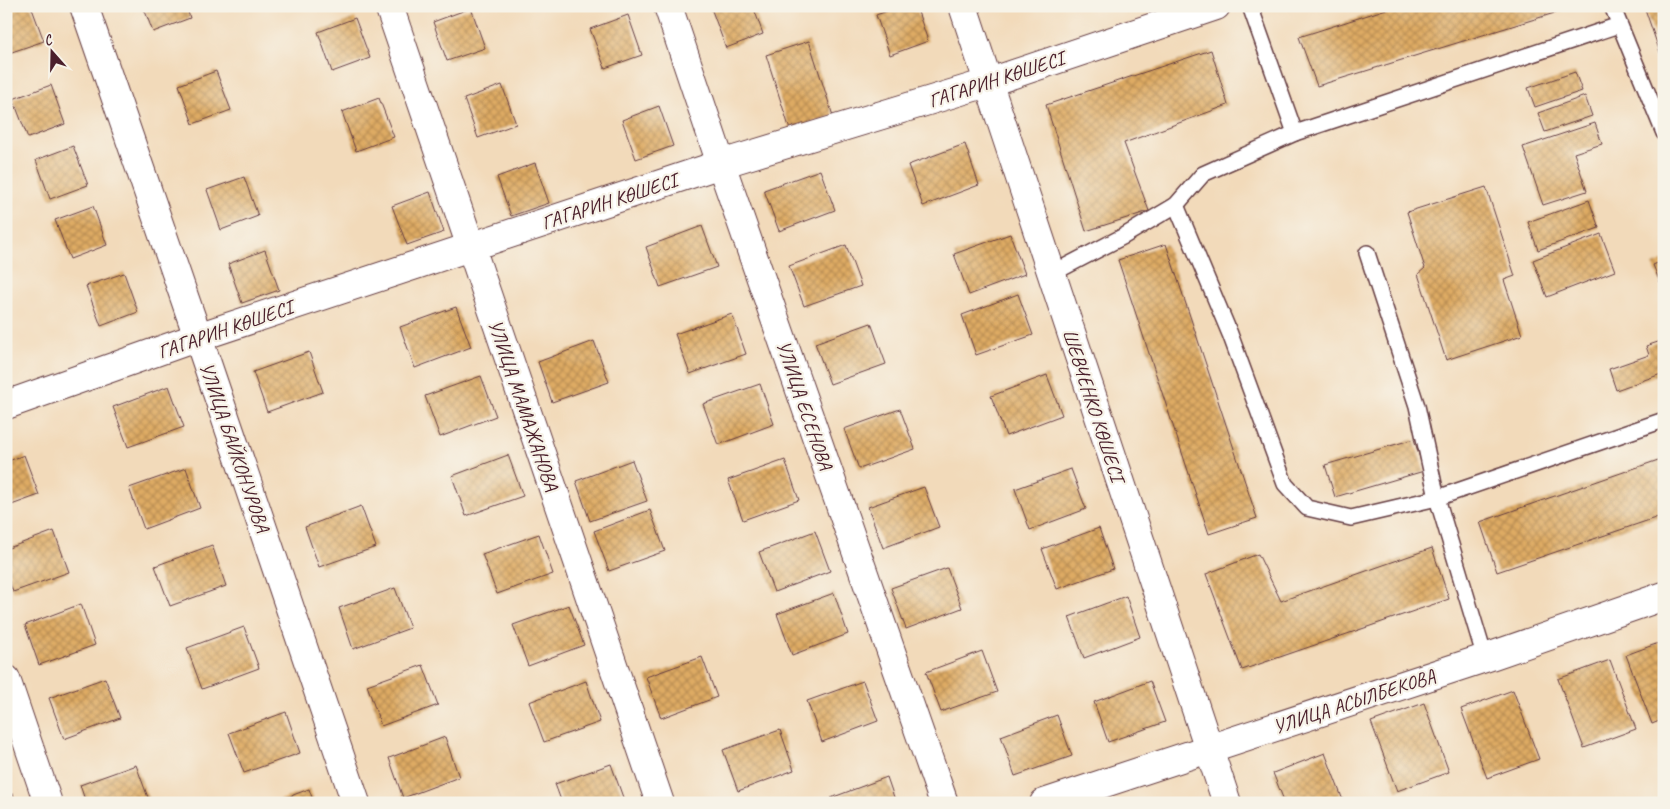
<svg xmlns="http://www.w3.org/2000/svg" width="1670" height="809" font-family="Caveat,sans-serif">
	<defs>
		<pattern id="building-cross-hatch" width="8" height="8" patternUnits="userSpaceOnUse" patternTransform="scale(1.25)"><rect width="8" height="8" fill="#deab63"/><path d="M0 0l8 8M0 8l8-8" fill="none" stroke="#b68b52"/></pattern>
	</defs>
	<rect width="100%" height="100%" fill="#f7f3e8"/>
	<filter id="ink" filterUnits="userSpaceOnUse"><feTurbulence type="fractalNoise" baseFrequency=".02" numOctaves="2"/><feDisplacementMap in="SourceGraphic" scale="10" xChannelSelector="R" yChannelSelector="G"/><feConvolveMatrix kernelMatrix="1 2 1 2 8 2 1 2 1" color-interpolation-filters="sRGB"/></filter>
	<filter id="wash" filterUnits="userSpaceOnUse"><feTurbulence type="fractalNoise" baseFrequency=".0096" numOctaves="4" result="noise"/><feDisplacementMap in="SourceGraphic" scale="20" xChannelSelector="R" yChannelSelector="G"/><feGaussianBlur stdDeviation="1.12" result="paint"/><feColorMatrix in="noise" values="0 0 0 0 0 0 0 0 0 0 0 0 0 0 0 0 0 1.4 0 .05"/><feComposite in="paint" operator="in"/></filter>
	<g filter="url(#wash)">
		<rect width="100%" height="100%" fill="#f2daba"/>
		<g id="blocks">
			<g fill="url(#building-cross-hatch)">
				<path d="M16 6H31L44 41 6 54V10Z"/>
				<path d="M143 6H186L190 18 153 32Z"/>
				<path d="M716 6H753L763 34 726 48 711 8Z"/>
				<path d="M901 6H916L928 41 890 55 876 15Z"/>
				<path d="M1396 6H1574V7L1317 86 1299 37Z"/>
				<path d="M1644 6H1664V61H1663Z"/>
				<path d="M471 8 485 48 447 61 433 22Z"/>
				<path d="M628 15 642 55 605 68 590 29Z"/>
				<path d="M355 18 370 58 332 72 318 32Z"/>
				<path d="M809 41 833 116 790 130 766 55Z"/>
				<path d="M1211 50 1228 105 1124 143 1149 211 1086 231 1046 105Z"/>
				<path d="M216 71 231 110 193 124 179 85Z"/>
				<path d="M1575 72 1582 91 1535 107 1528 88Z"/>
				<path d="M51 85 65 124 28 138 13 99Z"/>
				<path d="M502 85 516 124 478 138 464 99Z"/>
				<path d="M1585 96 1592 116 1545 132 1538 113Z"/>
				<path d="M379 98 394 137 356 151 342 112Z"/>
				<path d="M659 106 673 146 636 159 622 120Z"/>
				<path d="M1595 123 1602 144 1574 153 1587 191 1543 205 1523 147Z"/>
				<path d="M965 144 979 185 923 206 908 165Z"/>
				<path d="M73 146 88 185 50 199 36 160Z"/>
				<path d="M535 163 549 203 511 216 497 177Z"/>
				<path d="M820 170 835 210 779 231 764 190Z"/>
				<path d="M244 177 258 216 221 230 207 190Z"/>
				<path d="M1486 187 1515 276 1504 280 1522 335 1446 360 1418 274 1425 268 1407 212Z"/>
				<path d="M430 192 444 232 407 245 392 206Z"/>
				<path d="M1589 200 1599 228 1538 250 1528 222Z"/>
				<path d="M93 206 107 245 70 259 55 220Z"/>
				<path d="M702 226 717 267 660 287 646 247Z"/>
				<path d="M1010 234 1025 274 969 295 954 254Z"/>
				<path d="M1601 234 1615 271 1547 297 1533 260Z"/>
				<path d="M1166 244 1257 518 1209 534 1118 260Z"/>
				<path d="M846 245 861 286 804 306 789 266Z"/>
				<path d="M265 250 279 290 242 303 228 264Z"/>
				<path d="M1664 260V281L1660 282 1653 265Z"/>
				<path d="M124 273 138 312 101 326 86 286Z"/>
				<path d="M1018 294 1033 335 976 355 962 315Z"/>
				<path d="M456 307 471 347 415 368 400 327Z"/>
				<path d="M732 314 746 354 690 374 675 334Z"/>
				<path d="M871 323 886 364 830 384 815 343Z"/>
				<path d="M1664 340V373L1616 390 1609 369 1649 355 1646 346Z"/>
				<path d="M594 341 609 382 552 402 538 362Z"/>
				<path d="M309 352 323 392 267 412 253 372Z"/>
				<path d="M1047 375 1062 415 1006 436 991 396Z"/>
				<path d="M481 376 496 416 440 437 425 396Z"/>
				<path d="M760 384 774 424 718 445 703 404Z"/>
				<path d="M169 386 184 427 128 447 113 407Z"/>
				<path d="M900 409 915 449 859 469 844 429Z"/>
				<path d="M1414 439 1424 471 1335 497 1325 465Z"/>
				<path d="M24 455 39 495 6 507V462Z"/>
				<path d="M508 455 523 496 466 516 452 476Z"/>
				<path d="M1664 458V515L1497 572 1480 522Z"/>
				<path d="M632 460 647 501 590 521 576 481Z"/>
				<path d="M785 460 799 500 743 520 728 480Z"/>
				<path d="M186 468 200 508 144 529 129 488Z"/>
				<path d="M1071 469 1086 509 1030 530 1015 489Z"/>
				<path d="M924 487 939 527 883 548 868 507Z"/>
				<path d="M361 506 376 547 319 567 305 527Z"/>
				<path d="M650 510 665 551 609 571 594 531Z"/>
				<path d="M1099 528 1113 569 1057 589 1042 549Z"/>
				<path d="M54 531 69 572 13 592 6 574V549Z"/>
				<path d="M815 531 830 571 774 592 759 552Z"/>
				<path d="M539 534 553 574 497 594 482 554Z"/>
				<path d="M212 545 226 586 170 606 155 566Z"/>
				<path d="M1432 548 1449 599 1242 670 1206 574 1258 554 1281 601Z"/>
				<path d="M947 568 962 608 906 629 891 588Z"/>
				<path d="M395 588 410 628 353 649 339 608Z"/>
				<path d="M834 593 848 634 792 655 777 614Z"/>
				<path d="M1126 596 1140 637 1084 658 1069 617Z"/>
				<path d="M81 604 95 645 39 665 25 625Z"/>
				<path d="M569 605 584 645 528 666 513 625Z"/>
				<path d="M244 627 259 668 202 689 187 648Z"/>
				<path d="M1664 641V719L1652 724 1626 655Z"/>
				<path d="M982 651 997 692 941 712 926 672Z"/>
				<path d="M702 657 717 697 661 718 646 677Z"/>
				<path d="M1610 660 1636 729 1584 748 1558 679Z"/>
				<path d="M423 665 438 705 381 726 367 685Z"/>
				<path d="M105 678 120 718 64 739 49 698Z"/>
				<path d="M586 681 600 722 544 742 529 702Z"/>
				<path d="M863 681 878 721 822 742 807 701Z"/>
				<path d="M1150 681 1165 722 1108 742 1094 702Z"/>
				<path d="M1513 690 1539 759 1487 778 1461 709Z"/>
				<path d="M1424 703 1449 772 1397 791 1371 722Z"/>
				<path d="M286 712 300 753 244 773 229 733Z"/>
				<path d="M1057 715 1072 756 1015 776 1001 736Z"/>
				<path d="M780 730 794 770 738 791 723 750Z"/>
				<path d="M445 737 459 777 403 798 389 758Z"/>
				<path d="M1325 753 1344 803H1285L1273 773Z"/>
				<path d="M611 764 625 803H562L555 784Z"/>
				<path d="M136 765 150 803H86L80 785Z"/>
				<path d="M887 777 896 803H833L831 798Z"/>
				<path d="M309 789 314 803H272Z"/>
				<path d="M13 794 16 803H6V796Z"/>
			</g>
		</g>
	</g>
	<g filter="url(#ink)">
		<use href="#blocks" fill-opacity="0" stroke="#633b40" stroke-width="1"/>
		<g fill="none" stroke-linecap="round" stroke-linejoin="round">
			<g stroke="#633b40" stroke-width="18">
				<g id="service">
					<path d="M1250 6 1295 133 1619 25"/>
					<path d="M1612 6 1664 133"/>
					<path d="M1176 205 1230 334 1285 484 1307 508 1351 518 1437 498 1417 406 1367 253"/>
					<path d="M1051 274 1124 236 1176 205 1203 174 1295 133"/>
					<path d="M1485 658 1437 498 1664 420"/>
				</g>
			</g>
			<g stroke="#633b40" stroke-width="30">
				<g id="minor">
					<path d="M84 6 198 337 356 803"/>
					<path d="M389 6 660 803"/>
					<path d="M668 6 721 164 944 803"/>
					<path d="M6 679 48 803"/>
					<path d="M1044 803 1485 658 1664 596"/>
				</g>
			</g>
			<g stroke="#633b40" stroke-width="30">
				<g id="tertiary">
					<path d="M963 6 1227 803"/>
					<path d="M6 405 198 337 721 164 987 83 1216 6"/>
				</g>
			</g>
			<use href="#service" stroke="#fff" stroke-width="15"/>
			<use href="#minor" stroke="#fff" stroke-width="28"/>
			<use href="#tertiary" stroke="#fff" stroke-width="28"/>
		</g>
	</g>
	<g text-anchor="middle" stroke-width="4.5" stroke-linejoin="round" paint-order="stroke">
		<g font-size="20" fill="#4a1f2b" stroke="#f7f3e8">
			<text transform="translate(996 79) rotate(-18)" y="7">ГАГАРИН КӨШЕСІ</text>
			<text transform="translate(609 201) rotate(-18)" y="7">ГАГАРИН КӨШЕСІ</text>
			<text transform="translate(225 329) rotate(-19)" y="7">ГАГАРИН КӨШЕСІ</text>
			<text transform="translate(524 405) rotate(71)" y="7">УЛИЦА МАМАЖАНОВА</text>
			<text transform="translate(805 405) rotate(71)" y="7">УЛИЦА ЕСЕНОВА</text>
			<text transform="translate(1094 405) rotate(72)" y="7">ШЕВЧЕНКО КӨШЕСІ</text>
			<text transform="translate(235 447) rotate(71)" y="7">УЛИЦА БАЙКОНУРОВА</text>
			<text transform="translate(1354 701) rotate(-18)" y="7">УЛИЦА АСЫЛБЕКОВА</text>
		</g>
	</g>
	<rect width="1670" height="809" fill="none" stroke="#f7f3e8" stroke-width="25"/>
	<g transform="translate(52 52) rotate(340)" stroke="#f7f3e8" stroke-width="4" paint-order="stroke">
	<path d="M0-4L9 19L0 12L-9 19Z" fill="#4a1f2b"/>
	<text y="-8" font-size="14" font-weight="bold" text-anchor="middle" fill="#4a1f2b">С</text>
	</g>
</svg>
